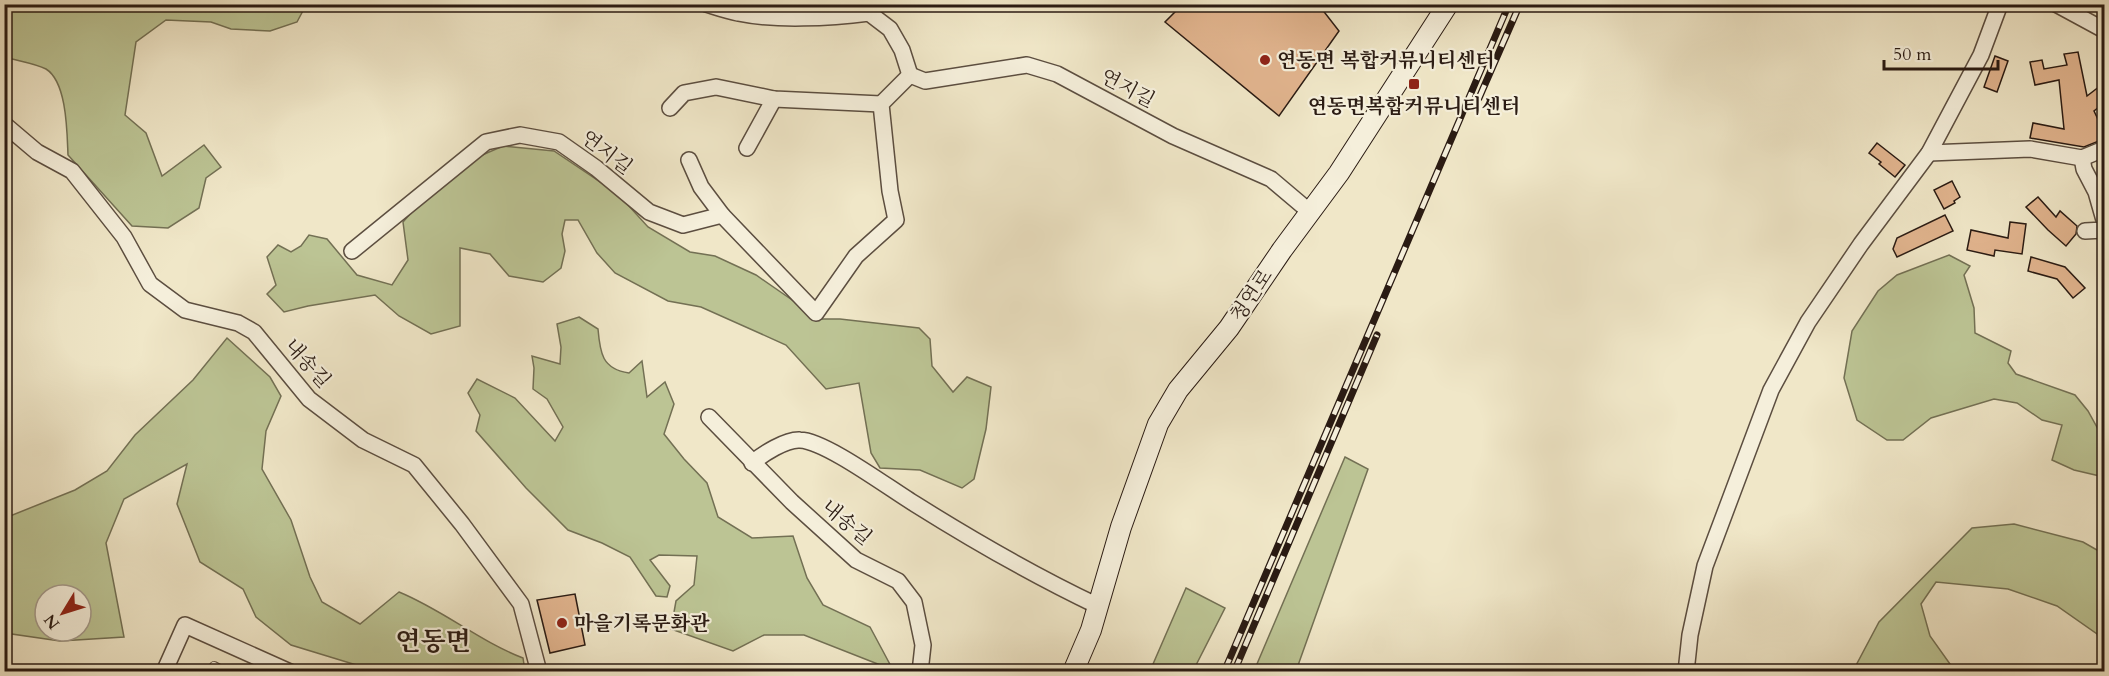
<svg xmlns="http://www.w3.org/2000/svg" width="2109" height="676" font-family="Cardo,'Noto Serif KR',serif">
	<rect width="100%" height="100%" fill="#f0e7c8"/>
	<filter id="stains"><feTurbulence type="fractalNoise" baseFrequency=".00333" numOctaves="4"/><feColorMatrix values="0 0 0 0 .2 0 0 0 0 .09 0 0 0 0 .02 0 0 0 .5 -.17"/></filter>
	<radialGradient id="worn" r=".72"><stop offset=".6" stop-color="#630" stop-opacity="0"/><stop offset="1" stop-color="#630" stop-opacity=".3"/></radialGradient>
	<g fill="#bcc494" stroke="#737054" stroke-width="1.5" fill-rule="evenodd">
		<path d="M4 5 5 4 306 5 297 22 270 31 231 29 211 22 166 20 136 42 125 115 146 133 162 176 204 145 221 167 206 178 199 208 168 228 132 226 68 155C67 132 67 82 46 69 34 63 17 61 5 57Z"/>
		<path d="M503 146 554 151 618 194 648 227 690 252 715 256 756 275 795 302 813 319H840L919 328 930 339 932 366 953 392 967 377 991 387 986 429 974 479 962 488 920 470 880 468 871 453 859 383 826 389 786 345 701 307 668 301 615 273 597 253 578 220H565L562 234 565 251 561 268 543 282 509 276 490 254 460 248V326L431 334 399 316 375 295 308 306 284 312 267 294 276 285 267 257 278 245 291 252 301 246 309 235 327 239 357 275 392 285 408 260 403 222 450 169Z"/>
		<path d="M1949 255 1970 266 1964 275 1974 308 1975 333 2011 351 2008 363 2016 374 2075 395 2088 411 2104 440V477L2074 470 2052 460 2062 425 2042 420 2017 403 1994 399 1931 418 1903 440H1887L1857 420 1844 378 1852 331 1878 291 1897 275Z"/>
		<path d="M579 317 598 329C600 353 602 369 629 373L642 361 647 397 665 382 674 404 664 434 684 459 707 483 718 517 752 538 793 536 807 578 823 605 870 627 893 670 804 635H764L733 651 671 629 676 601 694 585 697 556 659 555 650 560 670 586 667 597 656 596 630 557 602 543 568 530 526 488 476 431 480 415 468 393 477 379 515 398 555 441 563 427 547 399 533 389 534 368 532 356 560 364 561 347 557 324Z"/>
		<path d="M227 338 270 377 281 396 266 431 262 469 291 520 310 577 322 602 360 624 399 592C443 610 479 641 523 658L525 671H376L291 645 256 617 243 589 200 562 177 504 187 464 124 499 106 543 124 637 60 641 5 633V518L75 490 107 471 135 435 193 380ZM45 595H81V631H45Z"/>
		<path d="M1345 457 1368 469 1296 671H1254Z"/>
		<path d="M2014 524 2083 542 2104 554V652L2097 634 2057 606 2008 589 1936 582 1921 604 1930 636 1955 671H1853L1879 622 1972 528Z"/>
		<path d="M1186 588 1225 608 1193 671H1150Z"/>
	</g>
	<g fill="#e1b48e" stroke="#2a1b13" stroke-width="1.5">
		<path d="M1183 4H1318L1339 31 1279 116 1165 22Z"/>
		<path d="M2078 52 2087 96 2104 83V103L2094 111 2104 132V139L2084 147 2030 138 2033 123 2064 129 2059 80 2035 85 2030 62 2042 60 2044 69 2067 65 2064 54Z"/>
		<path d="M1995 56 2008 61 1997 92 1984 87Z"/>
		<path d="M1877 143 1905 165 1895 177 1879 164 1881 162 1869 153Z"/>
		<path d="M1952 181 1960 197 1954 201 1955 203 1944 209 1934 190Z"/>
		<path d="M2038 197 2056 217 2060 211 2077 226 2076 234 2066 246 2048 230 2026 207Z"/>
		<path d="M1945 215 1953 231 1897 257 1893 249 1897 238Z"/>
		<path d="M2010 222 2026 224 2022 254 1995 250 1994 256 1967 250 1971 230 2008 238Z"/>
		<path d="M2031 257 2065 267 2085 288 2073 298 2057 279 2028 271Z"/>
		<path d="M575 594 585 645 550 653 537 600Z"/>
	</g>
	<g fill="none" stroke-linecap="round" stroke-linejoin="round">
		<g stroke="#5c4e40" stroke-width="10">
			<path id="service" d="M214 666 225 672"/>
		</g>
		<g stroke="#5c4e40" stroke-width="18">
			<g id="minor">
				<path d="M706 4C716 7 727 11 738 13 776 21 830 18 869 13L890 29 902 50 910 75"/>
				<path d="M2056 4 2104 30"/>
				<path d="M670 108 684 93 716 87 774 99 881 104"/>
				<path d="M4 124 37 152 72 171 124 237 150 284 185 310 238 323 254 332 309 399 363 440 414 465 462 524 521 604 539 672"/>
				<path d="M747 148 774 99"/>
				<path d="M1929 153 2030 149 2082 158 2104 149"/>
				<path d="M2082 158 2084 169 2096 192 2104 220"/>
				<path d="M689 160 701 187 722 215 816 313 856 256 896 220 890 191 881 104 910 75 925 81 1027 65 1057 74 1173 136 1271 179 1310 212"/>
				<path d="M2085 231 2104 230V225"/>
				<path d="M352 251 486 142 520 135 559 142 596 168 649 212 683 225 722 215"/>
				<path d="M709 417 792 502 856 560 898 581 914 602 923 645 920 672"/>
				<path d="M752 463C763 454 786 439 800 440 826 441 890 489 915 504 974 541 1035 576 1098 606"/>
				<path d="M164 672 185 625 290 672"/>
				<path d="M1686 672 1690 635 1705 566 1771 390 1808 322 1861 244 1929 153 1981 55 2000 4"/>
			</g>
		</g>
		<g stroke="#2a1b13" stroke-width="22">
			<path id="secondary" d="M1073 672 1091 630 1121 527 1158 424 1178 390 1229 328 1282 250 1339 173 1448 4"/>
		</g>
		<use href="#service" stroke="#f5efdb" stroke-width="8"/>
		<use href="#minor" stroke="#f5efdb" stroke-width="15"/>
		<use href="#secondary" stroke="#f5efdb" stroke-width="20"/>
		<g stroke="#2a1b13" stroke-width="7">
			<g id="rail">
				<path d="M1479 98 1520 4"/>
				<path d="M1224 672 1509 4"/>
				<path d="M1234 672 1377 335"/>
			</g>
		</g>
		<use href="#rail" stroke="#f5efdb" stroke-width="4.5" stroke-dasharray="14" stroke-linecap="butt"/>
	</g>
	<g fill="#8f2418" stroke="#f5efdb" stroke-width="2">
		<circle cx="1265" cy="60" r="6"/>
		<rect x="1408" y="78" width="12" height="12" rx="3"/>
		<circle cx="562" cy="623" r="6"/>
	</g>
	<g text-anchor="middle" stroke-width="4.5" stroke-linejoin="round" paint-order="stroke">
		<g font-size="20" font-weight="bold" fill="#2a1b13" stroke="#f5efdb" text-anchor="start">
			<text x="1277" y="67">연동면 복합커뮤니티센터</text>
			<text x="1414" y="113" text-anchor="middle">연동면복합커뮤니티센터</text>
			<text x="574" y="630">마을기록문화관</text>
		</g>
		<g font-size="20" fill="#2a1b13" stroke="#f5efdb">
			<text transform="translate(1128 88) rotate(28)" y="7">연지길</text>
			<text transform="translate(607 152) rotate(37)" y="7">연지길</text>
			<text transform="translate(1251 295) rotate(-56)" y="7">청연로</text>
			<text transform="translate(308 363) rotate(48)" y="7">내송길</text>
			<text transform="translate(847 522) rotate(40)" y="7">내송길</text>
		</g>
		<g font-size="26" font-weight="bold" fill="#2a1b13" stroke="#f5efdb">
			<text x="433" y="650">연동면</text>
		</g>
	</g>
	<rect width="2109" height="676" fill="none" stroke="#f0e7c8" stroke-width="24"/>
	<rect x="6" y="6" width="2097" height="664" fill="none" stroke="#2a1b13" stroke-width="3"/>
	<rect x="12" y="12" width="2085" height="652" fill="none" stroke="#2a1b13" stroke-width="1.5"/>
	<g transform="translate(63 613) rotate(232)"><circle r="28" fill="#f5efdb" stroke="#a49a8b" stroke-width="1.5"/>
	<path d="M0-4.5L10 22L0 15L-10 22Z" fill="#8f2418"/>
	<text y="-9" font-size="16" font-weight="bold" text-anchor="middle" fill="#2a1b13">N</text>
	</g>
	<path d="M1884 60v9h114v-9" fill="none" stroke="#2a1b13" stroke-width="3"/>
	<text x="1893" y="60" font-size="18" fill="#2a1b13" stroke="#f5efdb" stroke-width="4.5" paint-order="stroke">50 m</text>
	<rect width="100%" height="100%" filter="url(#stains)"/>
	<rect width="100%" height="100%" fill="url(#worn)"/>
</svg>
